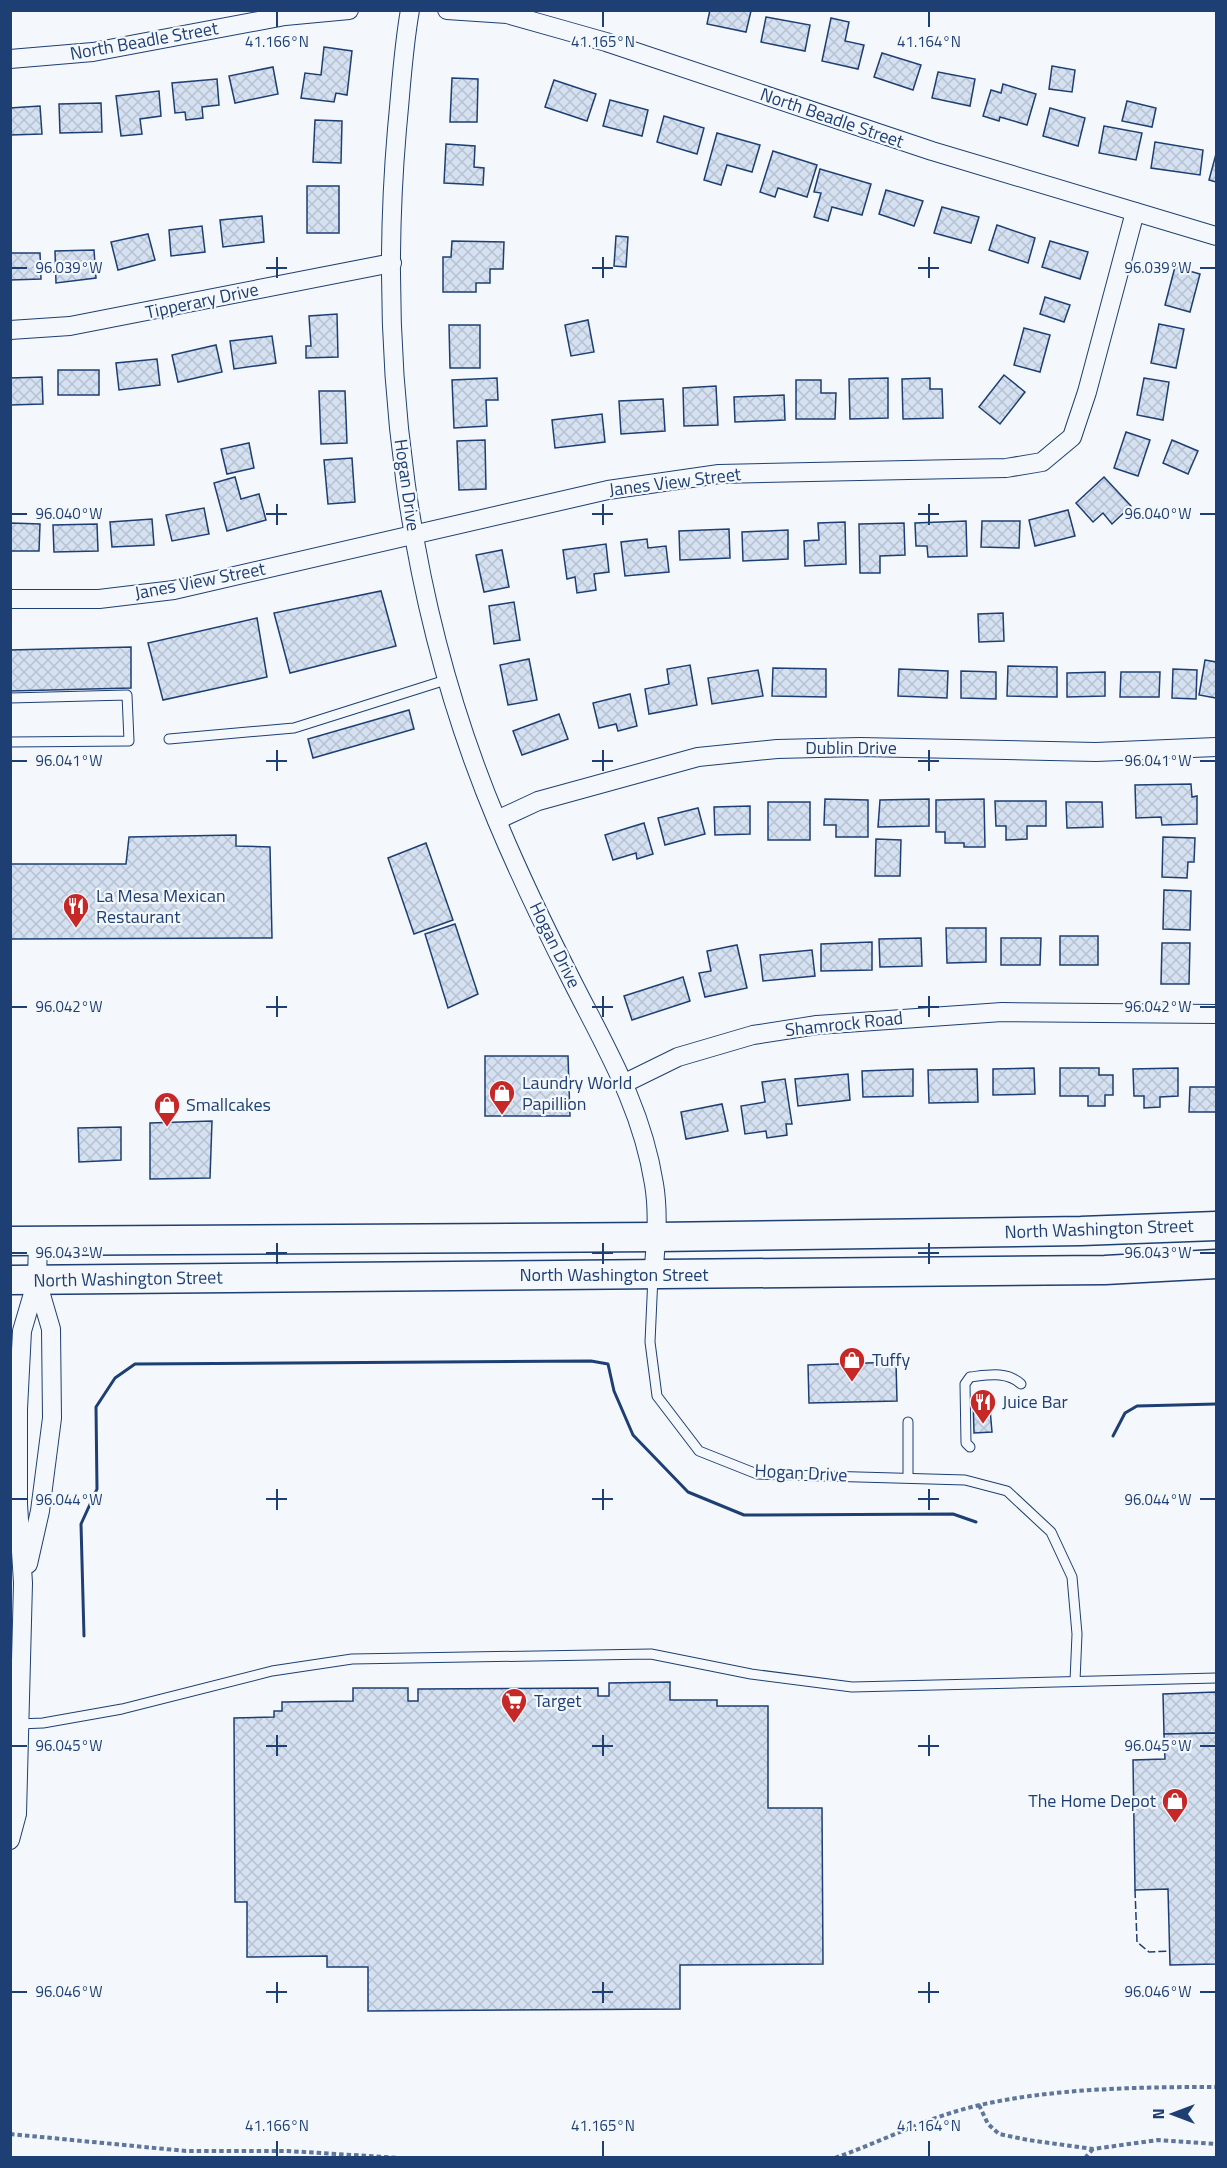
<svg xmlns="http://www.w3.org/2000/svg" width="1227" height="2168" font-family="'Titillium Web',sans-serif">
	<defs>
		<pattern id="building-cross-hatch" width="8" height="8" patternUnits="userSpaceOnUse" patternTransform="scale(1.5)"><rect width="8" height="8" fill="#d5e0f0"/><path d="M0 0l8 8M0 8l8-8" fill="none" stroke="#b6c1d1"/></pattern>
	</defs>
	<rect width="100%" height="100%" fill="#f4f7fb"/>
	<g fill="url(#building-cross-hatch)" stroke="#1d3f73" stroke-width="1.5">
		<path d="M710 10 751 11 746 32 707 24Z"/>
		<path d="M766 17 810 25 805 51 761 42Z"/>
		<path d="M831 18 849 22 845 41 864 45 858 69 822 61Z"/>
		<path d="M324 47 352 51 347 95 336 93 334 102 301 98 305 73 321 75Z"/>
		<path d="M882 53 921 65 913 90 874 77Z"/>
		<path d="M1052 66 1075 70 1072 92 1049 89Z"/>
		<path d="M273 67 278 94 235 103 229 76Z"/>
		<path d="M938 72 975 79 970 106 932 98Z"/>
		<path d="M452 78 478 79 477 122H450Z"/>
		<path d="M217 79 219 105 202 107 203 118 186 120 185 112 175 113 172 83Z"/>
		<path d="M554 80 596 94 587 121 545 107Z"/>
		<path d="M1003 84 1036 94 1027 125 1000 117 999 121 983 116 991 90 1001 93Z"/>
		<path d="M159 91 161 116 140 119 142 134 121 136 116 96Z"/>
		<path d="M610 100 648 110 642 136 603 126Z"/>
		<path d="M1127 101 1156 108 1152 127 1122 121Z"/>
		<path d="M101 103 102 132 60 133 59 104Z"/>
		<path d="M40 106 42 134 10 135V108Z"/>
		<path d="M1050 108 1085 118 1078 146 1043 136Z"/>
		<path d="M664 116 704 128 697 154 657 142Z"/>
		<path d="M315 120 342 121 341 163 313 162Z"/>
		<path d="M1104 126 1142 133 1136 160 1099 153Z"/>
		<path d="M717 133 760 145 752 172 727 165 721 185 704 180Z"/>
		<path d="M1155 142 1203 150 1200 175 1151 168Z"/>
		<path d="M446 144 475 146 474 167 484 168 483 185 444 183Z"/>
		<path d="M773 151 817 165 807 197 778 188 775 197 760 192Z"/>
		<path d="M1216 154V182L1209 180Z"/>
		<path d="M820 169 871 184 862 215 832 207 828 221 814 217 821 193 814 192Z"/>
		<rect x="307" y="186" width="32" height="47"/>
		<path d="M886 190 923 201 914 226 879 214Z"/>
		<path d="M942 207 979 217 971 243 934 233Z"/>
		<path d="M262 216 264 242 223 247 220 220Z"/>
		<path d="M997 225 1035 238 1028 263 989 250Z"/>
		<path d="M202 226 205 252 171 256 169 230Z"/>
		<path d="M148 234 155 260 118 270 111 242Z"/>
		<path d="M616 236 628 237 626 267 614 266Z"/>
		<path d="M452 241 504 242 503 269H490V283H476V292H443V257H451Z"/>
		<path d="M1050 241 1088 252 1080 279 1042 267Z"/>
		<path d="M94 250 96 278 56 283 55 251Z"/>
		<path d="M10 253H40L41 279 10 280Z"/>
		<path d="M1175 267 1200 274 1190 312 1165 305Z"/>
		<path d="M1045 297 1070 305 1064 322 1040 314Z"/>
		<path d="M337 314 338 357 306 358V346H311L309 316Z"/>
		<path d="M588 320 594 352 571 356 565 325Z"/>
		<path d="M1159 324 1184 329 1176 368 1151 363Z"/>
		<path d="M449 325H480V368H450Z"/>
		<path d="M1024 328 1050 335 1040 372 1014 365Z"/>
		<path d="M272 336 276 363 234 369 230 341Z"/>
		<path d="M216 345 222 372 178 382 172 355Z"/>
		<path d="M157 359 160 385 119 390 116 363Z"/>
		<rect x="58" y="370" width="41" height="25"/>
		<path d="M1004 375 1025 392 1000 424 979 407Z"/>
		<path d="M42 377 43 404 10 405V378Z"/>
		<path d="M497 378 498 400H486L487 426 454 428 452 380Z"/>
		<path d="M888 378V418L850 419 849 379Z"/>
		<path d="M930 378V389H942L943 418 903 419 902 379Z"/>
		<path d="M1144 378 1169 382 1163 420 1137 415Z"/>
		<path d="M796 380H821V393H836L835 419H796Z"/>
		<path d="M716 386 718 425 684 426 683 388Z"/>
		<path d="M319 391H345L347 443 321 444Z"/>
		<path d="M784 395 785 420 735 422 734 397Z"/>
		<path d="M663 399 665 431 621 434 619 401Z"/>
		<path d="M602 414 605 442 555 448 552 420Z"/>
		<path d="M1126 432 1150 440 1138 476 1114 468Z"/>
		<path d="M485 440 486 489 459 490 457 441Z"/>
		<path d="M1172 440 1198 451 1188 474 1163 463Z"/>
		<path d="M249 443 254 468 227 474 221 449Z"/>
		<path d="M352 458 355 502 328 504 324 460Z"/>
		<path d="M235 477 241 499 259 494 266 520 227 531 214 483Z"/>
		<path d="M1104 477 1131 506 1112 524 1103 513 1093 522 1076 503Z"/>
		<path d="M204 508 209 534 172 541 166 515Z"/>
		<path d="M1068 510 1075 536 1035 546 1029 520Z"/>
		<path d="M152 519 154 545 112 547 110 522Z"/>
		<path d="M966 521 967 556 928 557 927 546H916L915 523Z"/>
		<path d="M982 521H1020L1019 548 981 547Z"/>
		<path d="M845 522 846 564 805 566 804 541 819 540 818 523Z"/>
		<path d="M10 523 40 524 39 551H10Z"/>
		<path d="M904 523 905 555 880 556V573H860L859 524Z"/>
		<path d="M97 524 98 551 54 552 53 525Z"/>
		<path d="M729 529 730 558 680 560 679 531Z"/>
		<path d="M788 530V559L743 561 742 532Z"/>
		<path d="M647 539 648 548 666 546 669 572 625 576 621 542Z"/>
		<path d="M606 544 609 572 594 574 596 590 577 593 575 577 567 579 563 550Z"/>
		<path d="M502 550 509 587 484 592 476 555Z"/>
		<path d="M381 591 396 646 290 673 274 613Z"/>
		<path d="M514 602 520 640 494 644 489 606Z"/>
		<path d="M1003 613 1004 641 979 642 978 614Z"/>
		<path d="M257 618 267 677 163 700 148 643Z"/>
		<path d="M131 647V688L10 691V650Z"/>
		<path d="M529 659 537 700 508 705 500 665Z"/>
		<path d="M1205 660 1216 662V698L1199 695Z"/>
		<path d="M690 665 697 705 649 714 645 689 669 684 667 669Z"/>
		<path d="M1008 666 1057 667V697L1007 696Z"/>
		<path d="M773 668 826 669V697L772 696Z"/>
		<path d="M899 669 948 671 947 698 898 696Z"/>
		<path d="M1173 669 1197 670 1196 699 1172 698Z"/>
		<path d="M758 670 763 696 712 704 708 678Z"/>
		<path d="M961 671 996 672V699L961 698Z"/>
		<path d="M1105 672V696L1067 697V673Z"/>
		<path d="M1121 672H1160L1159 697H1120Z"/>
		<path d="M630 694 637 726 618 731 616 724 599 728 593 703Z"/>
		<path d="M409 710 414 729 313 758 308 739Z"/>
		<path d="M559 714 568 739 522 755 513 731Z"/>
		<path d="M1191 784 1192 797 1197 796V824L1162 825 1161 817 1136 818 1135 785Z"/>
		<path d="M825 799 868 800V837H836V825H824Z"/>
		<path d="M929 799V826L878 827 880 800Z"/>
		<path d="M984 799 985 847H964V843H945V832H936V800Z"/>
		<path d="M995 801H1046V826H1027V839L1006 840V826H996Z"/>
		<rect x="768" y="802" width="42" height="38"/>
		<path d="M1066 802H1102L1103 827 1067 828Z"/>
		<path d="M750 806V834L715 835 714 807Z"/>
		<path d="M698 808 705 834 665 845 658 818Z"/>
		<path d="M644 823 653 854 637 859 636 853 613 860 605 835Z"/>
		<path d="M236 835V846L270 847 272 938 10 939V864H126L129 837Z"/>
		<path d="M1163 837 1195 838 1194 862H1188L1187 878 1162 877Z"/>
		<path d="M876 839 901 840 900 876H875Z"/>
		<path d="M426 843 453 920 414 934 388 858Z"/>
		<path d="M1164 890 1191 891 1190 930 1163 929Z"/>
		<path d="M455 924 478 994 448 1008 425 934Z"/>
		<path d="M946 928H986V962L947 963Z"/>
		<rect x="1060" y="936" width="38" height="29"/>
		<path d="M921 938 922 966 880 967 879 939Z"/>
		<path d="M1001 938H1041L1040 965H1001Z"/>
		<path d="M872 942V970L821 971V944Z"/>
		<path d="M1162 943H1190L1189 984H1161Z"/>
		<path d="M737 945 747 988 705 997 699 973 711 971 707 951Z"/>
		<path d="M812 950 815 976 763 981 760 955Z"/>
		<path d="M683 977 690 1001 632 1020 624 996Z"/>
		<path d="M485 1056H568L570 1116H485Z"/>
		<path d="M1034 1068 1035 1094 993 1095V1069Z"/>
		<path d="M1060 1068H1099V1075H1113V1095H1105V1106H1088V1096H1060Z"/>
		<path d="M1178 1068V1096L1160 1097V1107L1144 1108V1096H1134L1133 1069Z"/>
		<path d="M913 1069V1096L863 1097 862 1071Z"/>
		<path d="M977 1069 978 1102 929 1103 928 1070Z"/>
		<path d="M848 1074 850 1100 798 1106 795 1079Z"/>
		<path d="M785 1079 792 1124H786L787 1135 767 1138 766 1131 745 1134 741 1106 765 1102 762 1082Z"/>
		<path d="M1190 1087H1216V1112H1189Z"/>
		<path d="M722 1104 728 1131 686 1139 681 1112Z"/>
		<path d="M212 1121 210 1178 150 1179V1123Z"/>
		<path d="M121 1127V1160L79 1162 78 1128Z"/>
		<path d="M896 1362 897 1401 809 1403 808 1365Z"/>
		<path d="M973 1397H989L992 1432 974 1433Z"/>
		<path d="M670 1682V1700H717V1706H768V1808H822L823 1964 680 1965V2009L368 2011V1967H327V1956L247 1957V1902H235L234 1718 274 1717V1711H282V1702L353 1701V1688H408V1701H418V1689L598 1688V1696H609V1683Z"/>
		<path d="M1216 1692V1733L1164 1734 1163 1694Z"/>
		<path d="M1216 1733V1964L1170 1965 1168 1889 1135 1890 1133 1760 1165 1759 1164 1734Z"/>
	</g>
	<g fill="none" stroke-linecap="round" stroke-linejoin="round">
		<g stroke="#1d3f73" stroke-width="11">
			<g id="lane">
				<path d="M10 698 127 695 129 741 10 742"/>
				<path d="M169 739 294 728 449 679"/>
				<path d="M653 1276 650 1342 657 1396 699 1451 757 1474 965 1480 1007 1491 1051 1532 1072 1577 1077 1634 1075 1681"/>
				<path d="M908 1422V1477"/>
				<path d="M970 1447 966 1443 965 1384 970 1377C988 1375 1007 1371 1021 1384"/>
				<path d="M19 1724 43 1723 122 1709 272 1671 352 1659 651 1654 751 1674 852 1687 1216 1678"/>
			</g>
		</g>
		<g stroke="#1d3f73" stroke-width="20">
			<g id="street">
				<path d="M410 10C403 49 401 89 397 129 377 361 406 605 497 821 520 876 546 930 573 983 607 1050 642 1108 654 1184 659 1214 656 1245 653 1276"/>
				<path d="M447 10 507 14 606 42 932 151 1216 236"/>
				<path d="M10 59 93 52 285 16 349 10"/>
				<path d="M10 330 70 326 392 263"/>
				<path d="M10 599H99L174 590 608 490 719 474 1006 468 1042 462 1072 437 1087 392 1135 212"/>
				<path d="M497 820 538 801 698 757 777 749 860 747 1096 752 1216 747"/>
				<path d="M625 1083 678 1057 753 1035 817 1025 1002 1012 1216 1014"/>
				<path d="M28 1564 40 1511 52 1418 51 1329 37 1281"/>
				<path d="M10 1840 17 1814 23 1583 18 1504V1409L22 1331 37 1280 38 1241"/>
			</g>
		</g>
		<g stroke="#1d3f73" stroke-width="31">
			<g id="primary">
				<path d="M10 1241 657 1237 1081 1231 1216 1226"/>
				<path d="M10 1280 1105 1270 1216 1264"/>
			</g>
		</g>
		<g stroke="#5e769c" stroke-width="4" stroke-dasharray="4.5 3" stroke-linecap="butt">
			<path d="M979 2105 988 2124 999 2134 1028 2140 1093 2149 1158 2140 1216 2144"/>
			<path d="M10 2134 186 2151H288L401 2158"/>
			<path d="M835 2158C883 2141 930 2116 980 2105 1055 2088 1140 2087 1216 2087"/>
			<path d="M1085 2158 1093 2149"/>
		</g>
		<use href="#lane" stroke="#f4f7fb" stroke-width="9"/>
		<use href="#street" stroke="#f4f7fb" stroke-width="18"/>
		<use href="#primary" stroke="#f4f7fb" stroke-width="28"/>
		<path stroke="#1d3f73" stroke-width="1.5" stroke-dasharray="8 3" stroke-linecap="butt" d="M1135 1890 1137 1942 1149 1952 1170 1951"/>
		<g stroke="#1d3f73" stroke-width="3">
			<path d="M1113 1436 1125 1413 1137 1406 1216 1404"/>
			<path d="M84 1636 81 1524 97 1489 96 1407 115 1378 135 1364 591 1361 608 1364 614 1391 633 1435 688 1492 744 1515 953 1514 976 1522"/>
		</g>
	</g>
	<path fill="none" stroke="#1d3f73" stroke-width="2" d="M277 12V27M603 12V27M929 12V27M277 257V278M603 257V278M929 257V278M12 268H27M266 268H287M592 268H613M918 268H939M1200 268H1215M277 504V525M603 504V525M929 504V525M12 514H27M266 514H287M592 514H613M918 514H939M1200 514H1215M277 750V771M603 750V771M929 750V771M12 761H27M266 761H287M592 761H613M918 761H939M1200 761H1215M277 996V1017M603 996V1017M929 996V1017M12 1007H27M266 1007H287M592 1007H613M918 1007H939M1200 1007H1215M277 1243V1264M603 1243V1264M929 1243V1264M12 1253H27M266 1253H287M592 1253H613M918 1253H939M1200 1253H1215M277 1489V1510M603 1489V1510M929 1489V1510M12 1499H27M266 1499H287M592 1499H613M918 1499H939M1200 1499H1215M277 1735V1756M603 1735V1756M929 1735V1756M12 1746H27M266 1746H287M592 1746H613M918 1746H939M1200 1746H1215M277 1982V2003M603 1982V2003M929 1982V2003M12 1992H27M266 1992H287M592 1992H613M918 1992H939M1200 1992H1215M277 2141V2156M603 2141V2156M929 2141V2156"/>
	<defs>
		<g id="restaurant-pin" transform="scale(1.35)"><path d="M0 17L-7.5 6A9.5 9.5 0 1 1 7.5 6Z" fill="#c62828" stroke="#f4f7fb"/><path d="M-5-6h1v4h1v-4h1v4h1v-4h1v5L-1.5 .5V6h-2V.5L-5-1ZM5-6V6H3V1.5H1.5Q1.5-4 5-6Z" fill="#fff"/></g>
		<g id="shop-pin" transform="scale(1.35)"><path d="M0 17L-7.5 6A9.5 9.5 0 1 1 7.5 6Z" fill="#c62828" stroke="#f4f7fb"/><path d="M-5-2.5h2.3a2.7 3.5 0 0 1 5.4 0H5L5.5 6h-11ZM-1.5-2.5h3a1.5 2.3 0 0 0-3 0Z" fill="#fff"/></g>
		<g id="supermarket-pin" transform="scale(1.35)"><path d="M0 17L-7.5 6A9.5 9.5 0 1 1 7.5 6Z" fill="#c62828" stroke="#f4f7fb"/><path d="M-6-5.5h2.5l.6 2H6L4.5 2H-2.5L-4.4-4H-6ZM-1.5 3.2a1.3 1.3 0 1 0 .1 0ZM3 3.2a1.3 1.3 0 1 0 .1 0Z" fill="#fff"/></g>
	</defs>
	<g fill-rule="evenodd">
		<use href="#restaurant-pin" x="76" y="906"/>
		<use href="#shop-pin" x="502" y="1093"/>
		<use href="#shop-pin" x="167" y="1105"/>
		<use href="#shop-pin" x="852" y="1360"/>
		<use href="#restaurant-pin" x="983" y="1402"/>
		<use href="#supermarket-pin" x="514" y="1701"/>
		<use href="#shop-pin" x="1175" y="1801"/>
	</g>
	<g text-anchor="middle" stroke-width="4.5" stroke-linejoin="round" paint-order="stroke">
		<g font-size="18" fill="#1d3f73" stroke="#f4f7fb">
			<text transform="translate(144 41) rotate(-10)" y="6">North Beadle Street</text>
			<text transform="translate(832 118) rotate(19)" y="6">North Beadle Street</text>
			<text transform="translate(202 301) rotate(-12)" y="6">Tipperary Drive</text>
			<text transform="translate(675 482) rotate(-7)" y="6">Janes View Street</text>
			<text transform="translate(407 485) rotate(82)" y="6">Hogan Drive</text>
			<text transform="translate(200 581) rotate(-11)" y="6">Janes View Street</text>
			<text x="851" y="754">Dublin Drive</text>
			<text transform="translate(555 945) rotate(64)" y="6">Hogan Drive</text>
			<text transform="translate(844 1024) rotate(-6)" y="6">Shamrock Road</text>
			<text transform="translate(1099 1229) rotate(-2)" y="6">North Washington Street</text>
			<text x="614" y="1281">North Washington Street</text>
			<text transform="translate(128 1279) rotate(-1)" y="6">North Washington Street</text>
			<text transform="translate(801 1473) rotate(3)" y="6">Hogan Drive</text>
		</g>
		<g font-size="18" fill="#1d3f73" stroke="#f4f7fb" text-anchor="start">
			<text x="96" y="902">La Mesa Mexican<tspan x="96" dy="21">Restaurant</tspan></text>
			<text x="522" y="1089">Laundry World<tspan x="522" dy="21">Papillion</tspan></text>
			<text x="186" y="1111">Smallcakes</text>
			<text x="872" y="1366">Tuffy</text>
			<text x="1002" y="1408">Juice Bar</text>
			<text x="534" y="1707">Target</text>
			<text x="1156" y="1807" text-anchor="end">The Home Depot</text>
		</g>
	</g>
	<g font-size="15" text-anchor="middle" fill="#1d3f73" stroke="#f4f7fb" stroke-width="4.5" stroke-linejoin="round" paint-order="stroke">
		<text x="277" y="47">41.166°N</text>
		<text x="603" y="47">41.165°N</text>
		<text x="929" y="47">41.164°N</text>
		<text x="1158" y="273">96.039°W</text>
		<text x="69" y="273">96.039°W</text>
		<text x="1158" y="519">96.040°W</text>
		<text x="69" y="519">96.040°W</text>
		<text x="1158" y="766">96.041°W</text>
		<text x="69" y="766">96.041°W</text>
		<text x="1158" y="1012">96.042°W</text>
		<text x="69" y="1012">96.042°W</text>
		<text x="1158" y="1258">96.043°W</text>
		<text x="69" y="1258">96.043°W</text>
		<text x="1158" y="1505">96.044°W</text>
		<text x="69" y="1505">96.044°W</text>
		<text x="69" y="1751">96.045°W</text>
		<text x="1158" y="1751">96.045°W</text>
		<text x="69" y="1997">96.046°W</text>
		<text x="1158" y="1997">96.046°W</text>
		<text x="277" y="2131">41.166°N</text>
		<text x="603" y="2131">41.165°N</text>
		<text x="929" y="2131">41.164°N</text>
	</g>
	<rect width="1227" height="2168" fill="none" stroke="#1d3f73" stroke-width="24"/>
	<g transform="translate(1173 2114) rotate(270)" stroke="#f4f7fb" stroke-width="4.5" paint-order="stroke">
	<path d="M0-4.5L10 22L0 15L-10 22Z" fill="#1d3f73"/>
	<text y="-9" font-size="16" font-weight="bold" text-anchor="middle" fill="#1d3f73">N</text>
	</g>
</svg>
